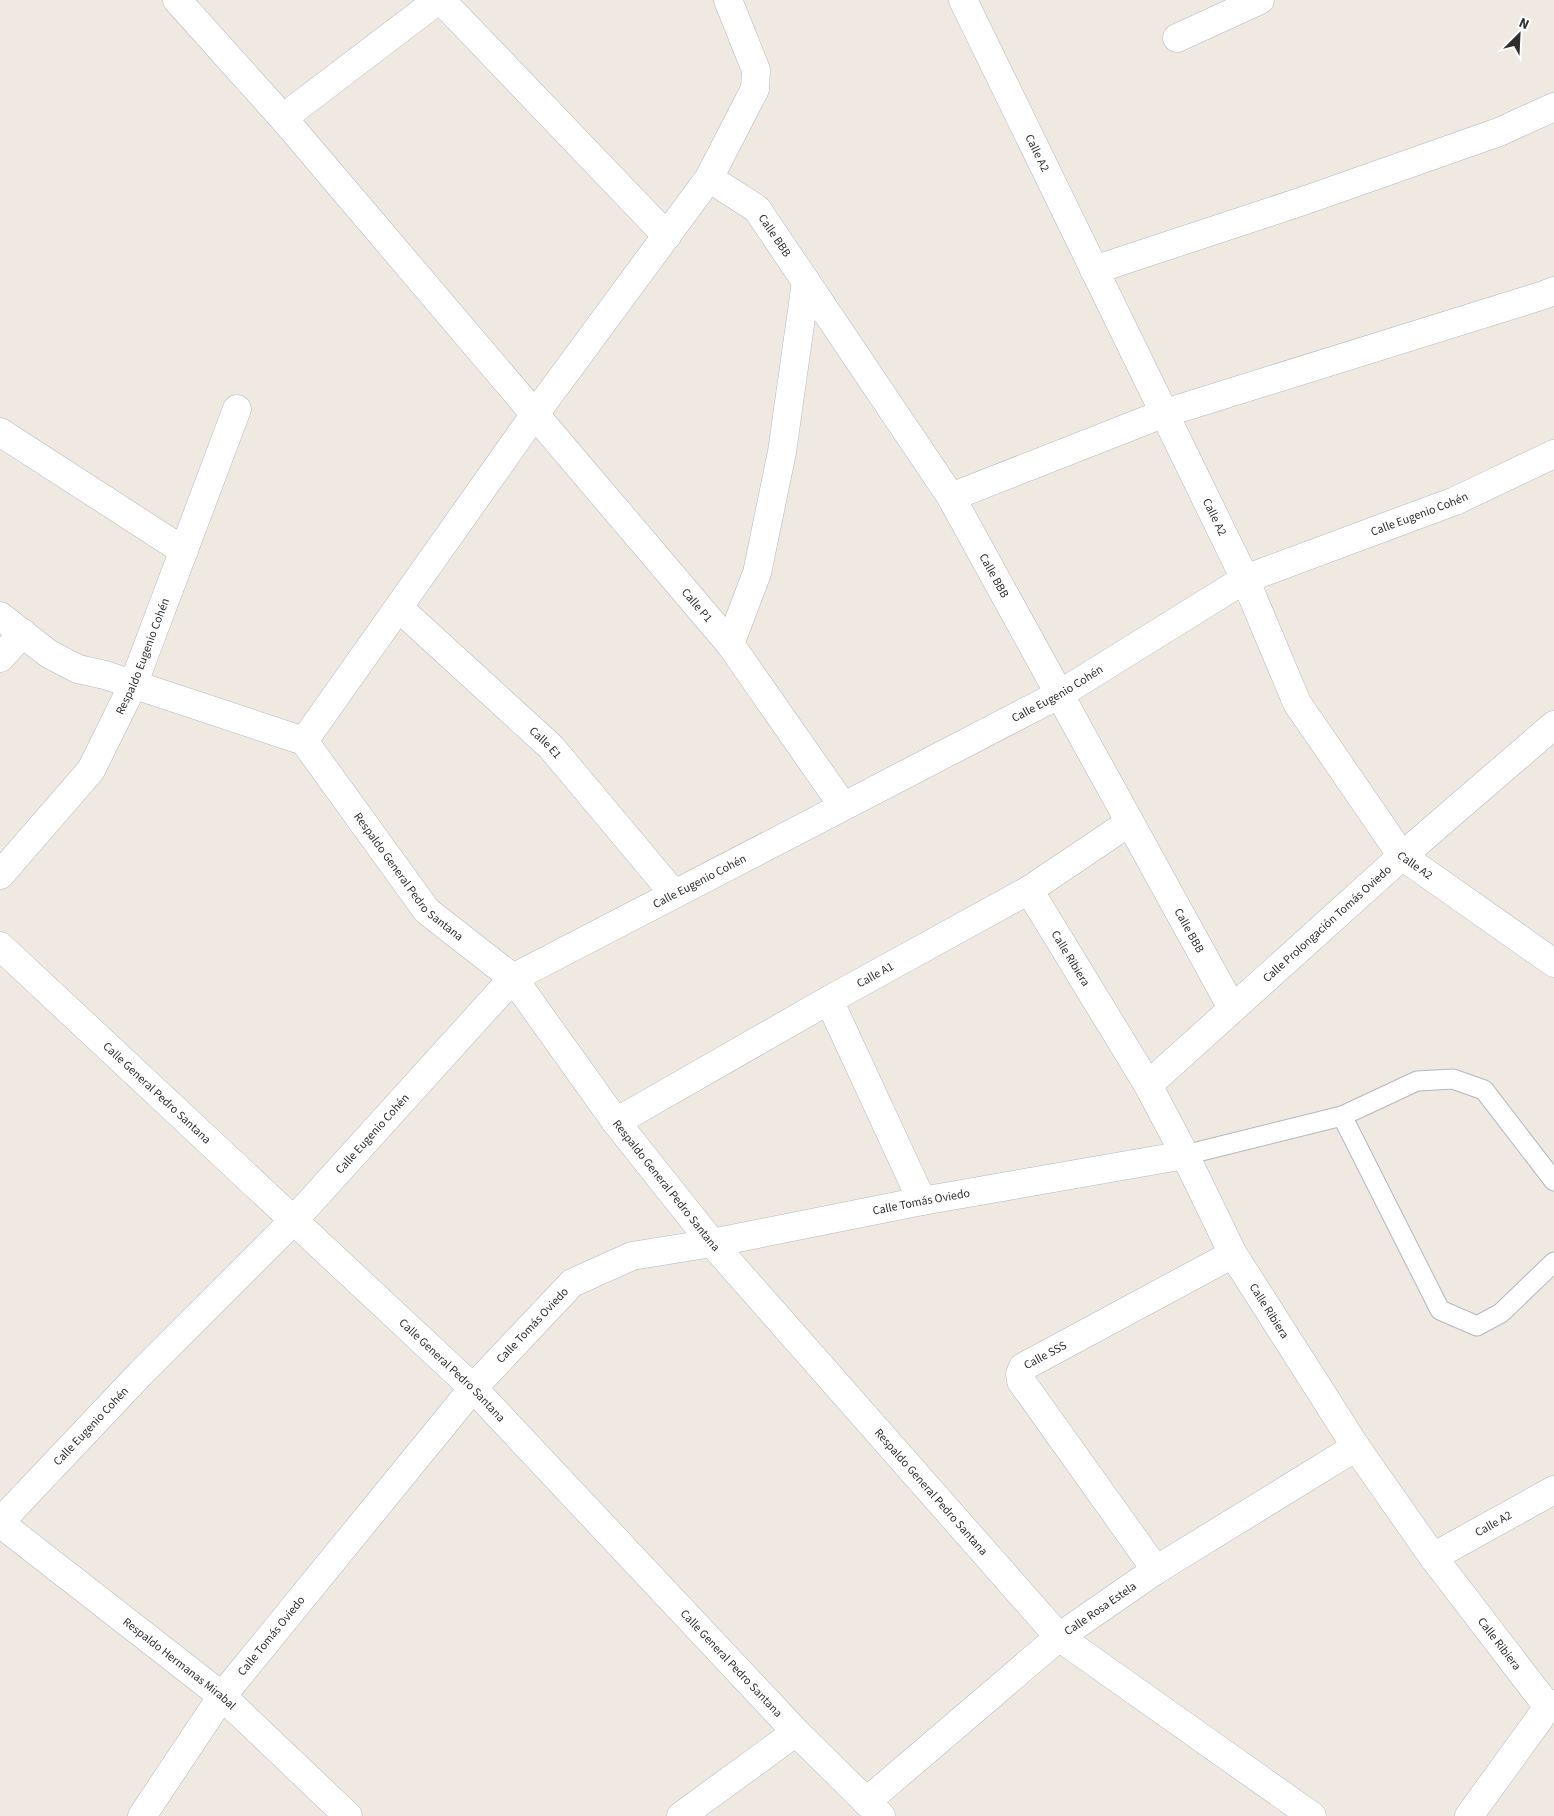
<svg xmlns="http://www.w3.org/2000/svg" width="1554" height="1816" font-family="'Source Sans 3',sans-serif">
	<rect width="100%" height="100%" fill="#efe9e1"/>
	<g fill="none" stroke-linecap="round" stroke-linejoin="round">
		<g stroke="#b4b7c1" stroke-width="21">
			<g id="lane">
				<path d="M1342 1116 1440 1310 1477 1326 1501 1313 1554 1262"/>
				<path d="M1185 1155 1342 1116 1417 1081 1453 1079 1484 1090 1554 1181"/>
			</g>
		</g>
		<g stroke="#b4b7c1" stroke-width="29">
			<g id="street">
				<path id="s1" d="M177 0 283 118 730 644 843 806"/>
				<path d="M441 0 667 236"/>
				<path id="s2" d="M963 0 1245 579 1297 703 1402 856 1554 963"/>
				<path d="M1177 38 1260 0"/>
				<path d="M283 118 438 0"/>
				<path id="s3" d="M709 178 757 209 951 497 1232 1008"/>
				<path d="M1094 270 1303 201 1499 132 1554 107"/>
				<path d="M0 432 184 551"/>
				<path d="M951 497 1165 413 1544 295 1554 291"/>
				<path id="s4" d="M399 608 551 747 674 894"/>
				<path id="s5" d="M0 616 49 654 78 669 105 675 304 741 427 911 513 978 616 1122 712 1243 1059 1637 1312 1816"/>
				<path d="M730 644 757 573 782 452 806 282"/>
				<path d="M0 658 23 633"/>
				<path d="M304 741 535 414 709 178 755 89 756 70 728 0"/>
				<path id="s6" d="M0 875 91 770 133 685 237 409"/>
				<path id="s7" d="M1029 890 1148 1085 1185 1155 1233 1254 1356 1447 1433 1557 1548 1707"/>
				<path id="s8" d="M0 946 473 1388 796 1732 881 1816"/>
				<path d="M829 1000 922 1201"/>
				<path id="s9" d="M1148 1085 1402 856 1554 725"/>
				<path id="s10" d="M616 1122 829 1000 1029 890 1130 822"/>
				<path id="s11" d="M0 1522 140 1374 294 1220 513 978 1060 694 1245 579 1455 501 1554 454"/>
				<path id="s12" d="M0 1523 222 1696 348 1816"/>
				<path id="s13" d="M1433 1557 1554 1490"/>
				<path id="s14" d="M1156 1570 1021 1381 1020 1374 1023 1367 1233 1254"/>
				<path id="s15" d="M866 1802 1059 1637 1156 1570 1356 1447"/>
				<path id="s16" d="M142 1816 222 1696 473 1388 572 1283 632 1256 712 1243 922 1201 1185 1155"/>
				<path d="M681 1816 796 1732"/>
				<path d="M1469 1816 1548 1707 1554 1704"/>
			</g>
		</g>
		<use href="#lane" stroke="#fff" stroke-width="19"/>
		<use href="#street" stroke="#fff" stroke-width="28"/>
	</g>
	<g text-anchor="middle" stroke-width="4" stroke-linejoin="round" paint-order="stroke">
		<g font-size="12" fill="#2e2e2e" stroke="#fff">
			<text dy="4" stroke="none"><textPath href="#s2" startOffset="170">Calle A2</textPath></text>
			<text dy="4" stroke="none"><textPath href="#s3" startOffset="89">Calle BBB</textPath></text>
			<text dy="4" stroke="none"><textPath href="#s11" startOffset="1768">Calle Eugenio Cohén</textPath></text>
			<text dy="4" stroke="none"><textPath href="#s2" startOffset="575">Calle A2</textPath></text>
			<text dy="4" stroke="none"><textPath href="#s3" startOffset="494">Calle BBB</textPath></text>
			<text dy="4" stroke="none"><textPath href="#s1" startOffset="798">Calle P1</textPath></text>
			<text dy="4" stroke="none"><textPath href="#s6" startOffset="264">Respaldo Eugenio Cohén</textPath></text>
			<text dy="4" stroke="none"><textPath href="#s11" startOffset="1362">Calle Eugenio Cohén</textPath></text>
			<text dy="4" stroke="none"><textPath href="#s4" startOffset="199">Calle E1</textPath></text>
			<text dy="4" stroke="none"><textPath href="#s2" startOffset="980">Calle A2</textPath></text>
			<text dy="4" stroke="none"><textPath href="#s5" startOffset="504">Respaldo General Pedro Santana</textPath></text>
			<text dy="4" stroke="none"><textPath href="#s11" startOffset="958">Calle Eugenio Cohén</textPath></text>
			<text dy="4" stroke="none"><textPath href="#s9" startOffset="241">Calle Prolongación Tomás Oviedo</textPath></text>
			<text dy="4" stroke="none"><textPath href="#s3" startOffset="899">Calle BBB</textPath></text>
			<text dy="4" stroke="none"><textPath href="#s7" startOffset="80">Calle Ribiera</textPath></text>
			<text dy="4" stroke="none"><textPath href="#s10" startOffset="298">Calle A1</textPath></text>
			<text dy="4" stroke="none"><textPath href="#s8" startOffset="215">Calle General Pedro Santana</textPath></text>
			<text dy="4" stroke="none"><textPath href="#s11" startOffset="538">Calle Eugenio Cohén</textPath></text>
			<text dy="4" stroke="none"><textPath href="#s5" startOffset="909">Respaldo General Pedro Santana</textPath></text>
			<text dy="4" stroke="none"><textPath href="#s16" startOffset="1046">Calle Tomás Oviedo</textPath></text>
			<text dy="4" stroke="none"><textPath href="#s7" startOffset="485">Calle Ribiera</textPath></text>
			<text dy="4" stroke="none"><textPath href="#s16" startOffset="628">Calle Tomás Oviedo</textPath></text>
			<text dy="4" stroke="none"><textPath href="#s14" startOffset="272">Calle SSS</textPath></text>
			<text dy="4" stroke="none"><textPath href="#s8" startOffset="620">Calle General Pedro Santana</textPath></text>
			<text dy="4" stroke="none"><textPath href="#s11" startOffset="132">Calle Eugenio Cohén</textPath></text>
			<text dy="4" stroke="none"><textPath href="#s5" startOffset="1314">Respaldo General Pedro Santana</textPath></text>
			<text dy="4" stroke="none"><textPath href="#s13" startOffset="69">Calle A2</textPath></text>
			<text dy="4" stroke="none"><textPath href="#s15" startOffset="304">Calle Rosa Estela</textPath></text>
			<text dy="4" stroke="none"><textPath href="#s16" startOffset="222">Calle Tomás Oviedo</textPath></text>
			<text dy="4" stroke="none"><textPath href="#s7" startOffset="890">Calle Ribiera</textPath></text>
			<text dy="4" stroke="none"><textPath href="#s8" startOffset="1025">Calle General Pedro Santana</textPath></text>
			<text dy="4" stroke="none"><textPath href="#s12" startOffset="228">Respaldo Hermanas Mirabal</textPath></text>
		</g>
	</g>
	<g transform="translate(1519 35) rotate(24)" stroke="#ffffff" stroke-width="4" paint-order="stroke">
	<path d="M0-4L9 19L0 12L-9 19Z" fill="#2e2e2e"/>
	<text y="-8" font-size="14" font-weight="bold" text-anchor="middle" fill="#2e2e2e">N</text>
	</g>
</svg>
